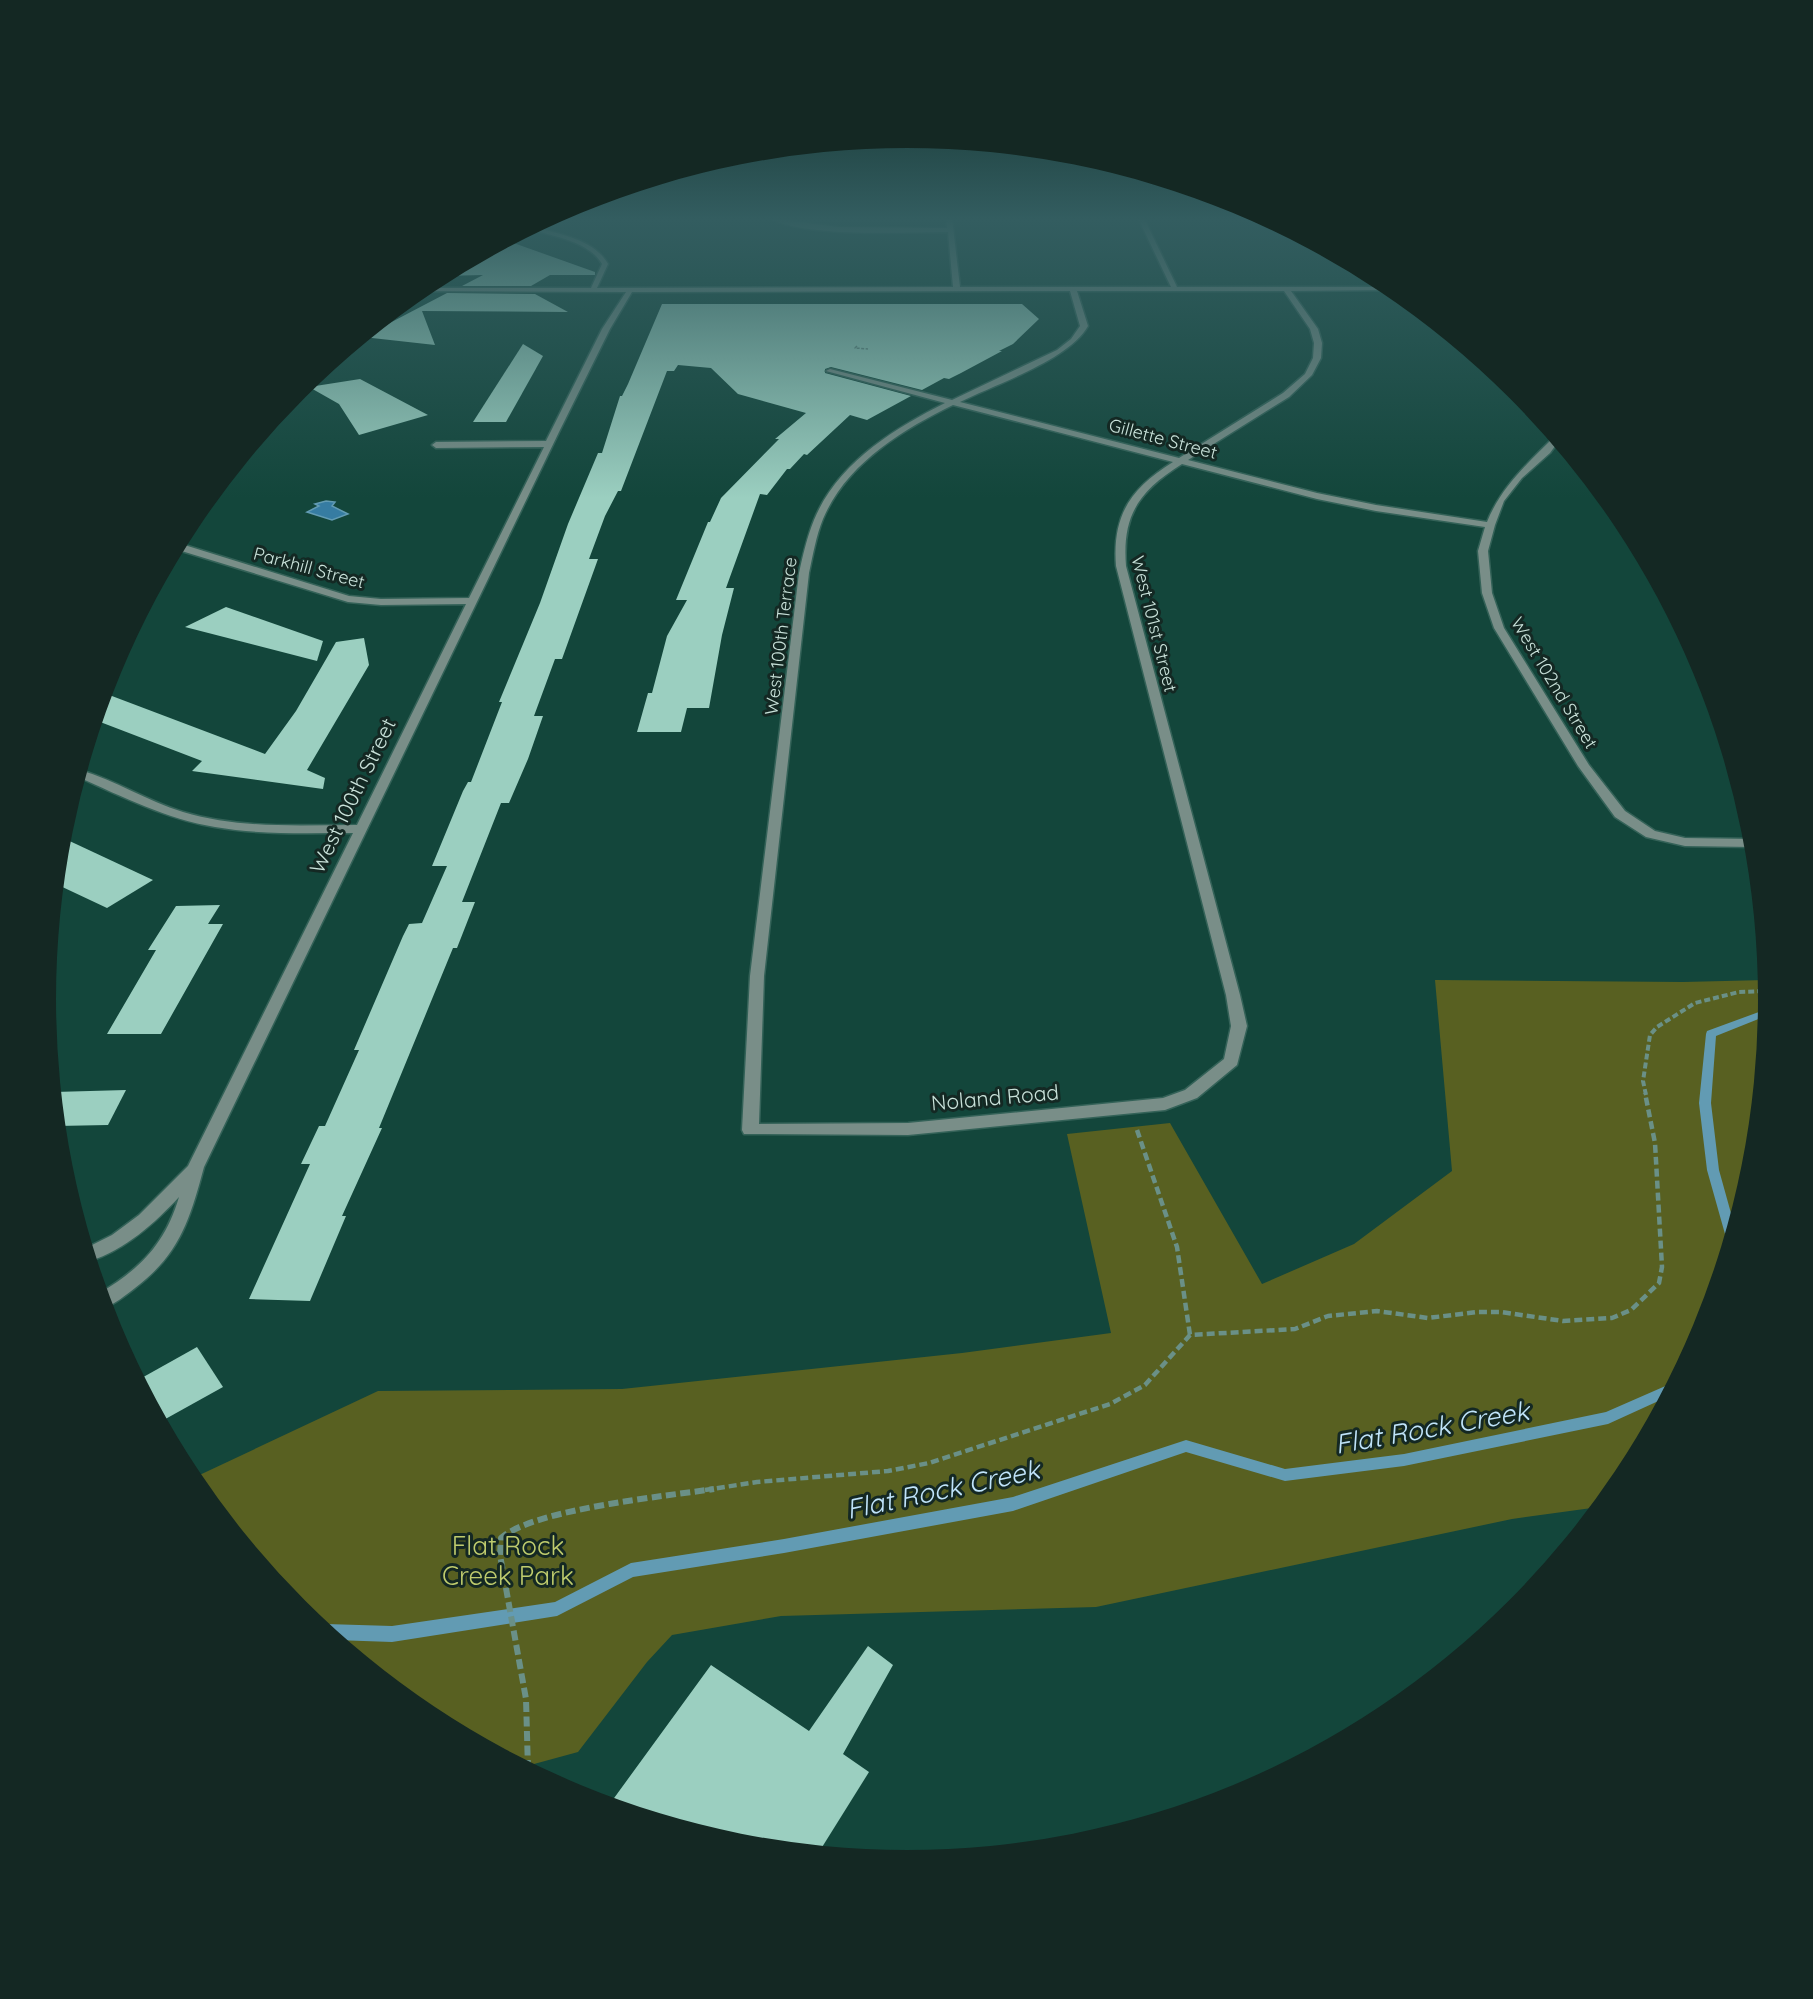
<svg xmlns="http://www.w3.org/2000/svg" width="1813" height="1999" font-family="Quicksand,sans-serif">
	<rect width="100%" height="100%" fill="#13463b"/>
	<path fill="#586021" d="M1435 980 1683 982 1766 980 1768 1000 1751 1168 1702 1329 1623 1478 1599 1507 1512 1519 1096 1607 781 1616 672 1635 647 1662 578 1752 523 1767 428 1716 297 1608 191 1479 378 1391 622 1389 962 1353 1111 1333 1067 1134 1170 1123 1262 1284 1354 1244 1452 1171Z"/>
	<path fill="#367ca2" stroke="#629bb3" stroke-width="1.5" d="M326 501 335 502 332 506 348 514 332 520 307 512 319 506 315 504Z"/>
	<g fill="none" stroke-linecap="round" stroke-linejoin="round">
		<g fill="#629bb3" fill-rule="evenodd">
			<path d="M1767 1009 1766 1016 1716 1036 1711 1103 1719 1170 1734 1224 1730 1238 1727 1237 1725 1234 1707 1170 1699 1103 1706 1034 1707 1031Z"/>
			<path d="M1670 1384 1673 1385 1665 1398 1608 1424 1404 1466 1285 1481 1186 1452 1013 1511 784 1553 633 1577 557 1616 392 1642 335 1640 320 1627 326 1624 392 1626 555 1602 631 1563 784 1539 1013 1497 1186 1440 1285 1469 1404 1454 1606 1412Z"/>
		</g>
	</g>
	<g fill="#9bcfc0">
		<path d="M508 241 595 272V275H550L531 286H462L483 275 442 276Z"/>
		<path d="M447 293 535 294 568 312 422 311 435 345 363 337Z"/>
		<path d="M662 304H1022L1039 319 1013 344 999 351H1002L961 373 949 379 944 378 922 390 831 367 825 369V373L911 396 867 420 850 415 807 455 804 454 790 469H787L767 495 760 494 726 588H734L722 635 709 708H687L681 732H637L648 693H652L667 636 687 600H676L708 522H710L721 498 779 439H775L806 413 738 394 711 368 678 365 674 371H667L621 491H618L605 516 589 559H598L562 659H555L534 716H543L528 759 509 803H501L462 902H475L457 948H453L379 1128H382L342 1216H346L310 1301 249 1299 310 1164H301L319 1126H325L359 1050H354L403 936 409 924 422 923 447 866H432L463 791 468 782H471L502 702H499L540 603 568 524 598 453H602L620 396H622L628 384Z"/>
		<path d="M523 344 543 356 506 422H473Z"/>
		<path d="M360 379 428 415 359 435 339 404 309 387Z"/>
		<path d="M226 607 323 641 317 661 185 627Z"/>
		<path d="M364 638 369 665 307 770 325 778 323 789 192 771 202 761 95 720 104 693 265 754 296 711 336 642Z"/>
		<path d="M61 837 153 880 107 908 56 884Z"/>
		<path d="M220 905 208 924H223L161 1034H107L156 950H148L176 906Z"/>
		<path d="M126 1090 108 1125 57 1126 54 1092Z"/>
		<path d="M197 1347 223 1387 160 1422 138 1380Z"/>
		<path d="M868 1646 893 1665 843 1754 869 1772 819 1852 738 1844 609 1805 711 1665 809 1731Z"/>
	</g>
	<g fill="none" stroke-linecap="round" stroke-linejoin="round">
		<g stroke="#346258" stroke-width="3">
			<g id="minor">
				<path d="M768 218 838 227 947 228 946 218H952L960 287H1171L1138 218H1144L1177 287H1390L1394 290 1291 291 1318 329 1322 343 1321 358 1312 375 1289 397 1188 460 1317 493 1376 505 1487 522C1501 487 1528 463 1554 437L1558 442 1550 453 1522 478 1504 501 1495 525 1488 551 1492 593 1504 628 1589 765 1625 811 1655 831 1685 838 1752 839 1753 847 1685 846 1646 837 1615 817 1578 766 1494 628 1482 593 1478 551 1485 527 1376 511 1317 499 1182 464C1139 491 1122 515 1126 566L1240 995 1247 1026 1237 1065 1197 1098 1165 1110 908 1135 744 1134 742 1130 750 976 799 573C803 555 807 537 814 520 837 464 893 429 945 403L826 371 830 369 952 400 1057 350 1071 339 1080 326 1070 291 632 292 610 329 559 432 204 1167C190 1219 180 1254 135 1288 126 1295 115 1304 104 1308L100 1293C141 1268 165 1244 179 1197 155 1223 125 1250 90 1261L86 1248 112 1235 139 1215 188 1166 353 833C307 833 261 835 215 827 167 819 123 797 78 777L80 770C115 780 147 801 183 812 239 829 299 825 357 825L466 604 381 605 348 602 175 549 178 543 349 596 381 599 469 598 544 447 436 448 432 445 436 442 546 441 602 329 626 292 418 291 422 288H591L602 264C589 241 552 236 529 229L533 227C559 234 594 239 608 264L597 288 953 287 948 232C902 232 807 238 768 218ZM1077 291H1284L1310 329 1314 343 1313 358 1305 374 1283 393 1179 458 960 402C996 384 1069 360 1088 326ZM953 405 1173 462C1131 488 1112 515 1116 566L1226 995 1231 1026 1224 1059 1185 1090 1163 1098 908 1123 759 1124 764 976 809 573C813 555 816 536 823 519 846 464 902 430 953 405Z"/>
				<path d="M339 357V361H333L338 357Z"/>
			</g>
		</g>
		<path stroke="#6a9087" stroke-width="1.5" stroke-dasharray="3 1.5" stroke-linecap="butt" d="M857 346 855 348 868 349"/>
		<path stroke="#6a9087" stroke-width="4" stroke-dasharray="6 3" stroke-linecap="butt" d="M1646 1095 1643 1081 1650 1035 1657 1027 1695 1003 1739 992 1767 991"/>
		<g stroke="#6a9087" stroke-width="4.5" stroke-dasharray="8 4" stroke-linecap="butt">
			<path d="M1137 1130 1177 1247 1190 1335"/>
			<path d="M705 1490 757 1482 888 1471 929 1463 1110 1404 1145 1385 1190 1335 1295 1329 1328 1316 1377 1311 1428 1318 1477 1312H1501L1563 1321 1612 1318 1631 1310 1659 1283 1662 1267 1655 1143 1645 1093"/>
		</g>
		<path stroke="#6a9087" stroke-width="6" stroke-dasharray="10 4.5" stroke-linecap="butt" d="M528 1770 526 1699 500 1555 501 1538C534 1509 667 1496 714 1489"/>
		<use href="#minor" fill="#798e88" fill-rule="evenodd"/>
	</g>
	<linearGradient id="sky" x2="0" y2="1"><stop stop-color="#0a2620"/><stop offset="0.44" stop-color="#335d60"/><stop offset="1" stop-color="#335d60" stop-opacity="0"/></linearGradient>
	<rect width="1813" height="498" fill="url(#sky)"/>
	<g text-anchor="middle" stroke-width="6" stroke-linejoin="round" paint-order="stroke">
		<g font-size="18" fill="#c9e2da" stroke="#142823">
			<text transform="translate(1163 439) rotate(15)" y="6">Gillette Street</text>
			<text transform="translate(309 568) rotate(15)" y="6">Parkhill Street</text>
			<text transform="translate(1154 624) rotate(76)" y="6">West 101st Street</text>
			<text transform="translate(781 636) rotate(-83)" y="6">West 100th Terrace</text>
			<text transform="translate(1554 683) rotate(59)" y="6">West 102nd Street</text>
		</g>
		<g font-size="21" fill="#c9e2da" stroke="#142823">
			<text transform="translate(353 796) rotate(-64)" y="7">West 100th Street</text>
			<text transform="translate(995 1098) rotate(-5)" y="7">Noland Road</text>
		</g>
		<g font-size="26" fill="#bfcc6d" stroke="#142823">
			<text x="508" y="1555">Flat Rock<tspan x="508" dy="30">Creek Park</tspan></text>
		</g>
		<g font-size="27" font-style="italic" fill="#c0e4fa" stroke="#142823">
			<text transform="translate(1432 1428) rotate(-10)" y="9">Flat Rock Creek</text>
			<text transform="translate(943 1490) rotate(-12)" y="9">Flat Rock Creek</text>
		</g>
	</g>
	<path d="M0 0H1813V1999H0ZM56 999a851 851 0 1 1 1702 0a851 851 0 1 1-1702 0Z" fill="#142823" fill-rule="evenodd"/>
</svg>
